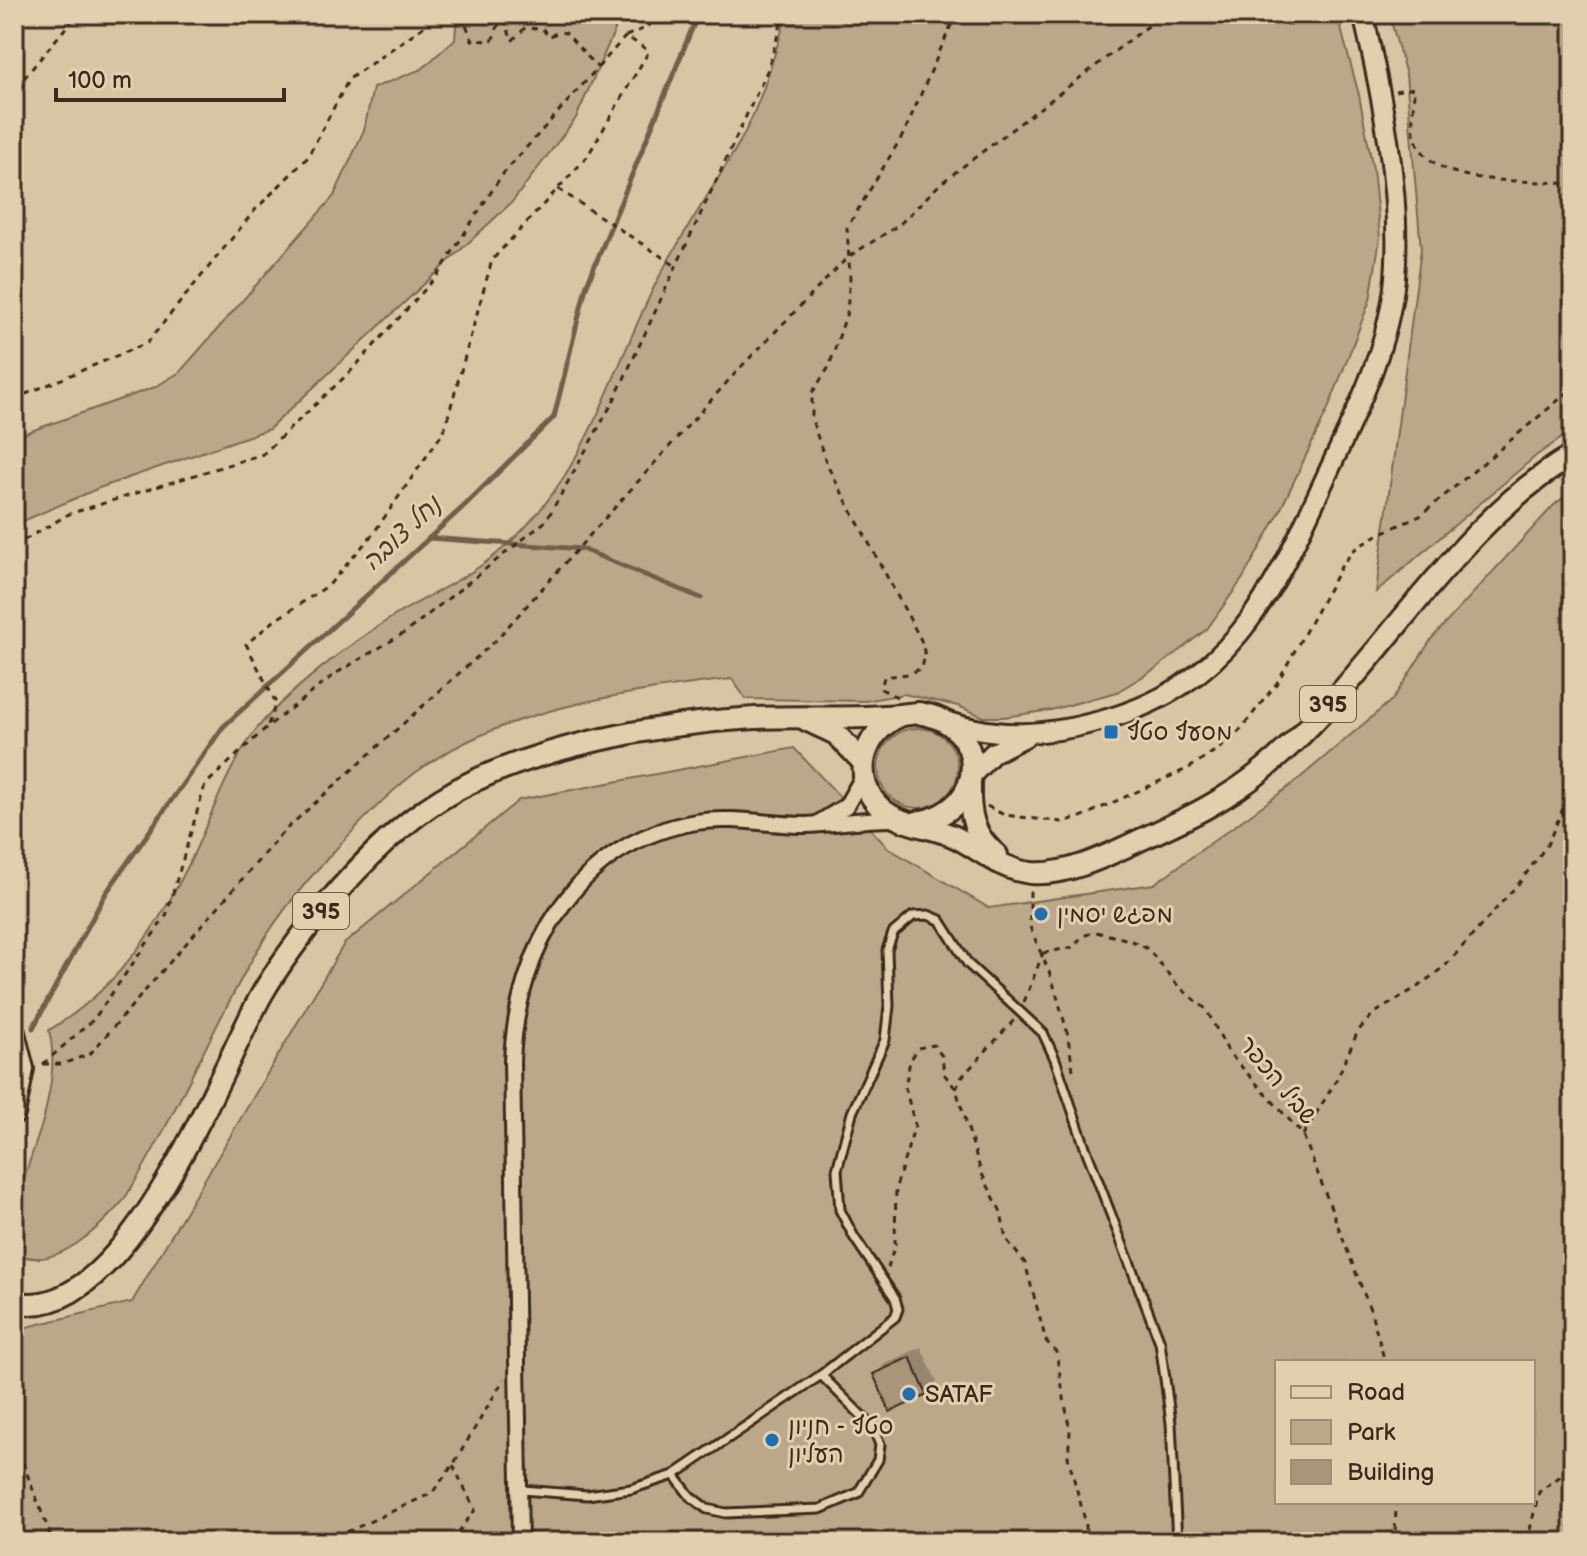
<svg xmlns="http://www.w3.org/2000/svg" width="1587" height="1556" font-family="'Balsamiq Sans','Playpen Sans Hebrew',sans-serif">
	<rect width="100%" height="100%" fill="#d8c5a4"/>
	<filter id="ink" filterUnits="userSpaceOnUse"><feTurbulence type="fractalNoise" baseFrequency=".0125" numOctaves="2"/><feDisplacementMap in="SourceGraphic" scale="16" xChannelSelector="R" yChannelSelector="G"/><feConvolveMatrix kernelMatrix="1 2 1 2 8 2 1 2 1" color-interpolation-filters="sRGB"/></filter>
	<g filter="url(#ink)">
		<g fill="#bba88b" stroke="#7b6954" stroke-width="2" fill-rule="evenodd">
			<path d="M457 14H616L617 25 576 118 512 202 269 429 99 488 14 525V437L155 387 180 372 334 196 364 130 373 88 422 69 455 39Z"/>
			<path d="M787 14H1337L1359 95 1373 169 1380 238 1370 300 1328 409 1278 515 1243 578 1207 629 1158 667 1117 692 1051 710 1004 717H984L958 706 904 694 865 701 746 699 732 679C626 692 502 708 415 773 386 795 361 822 336 849 303 884 272 922 249 965 205 1043 171 1126 123 1201 102 1225 57 1271 20 1255 0 1227 36 1149 44 1117 51 1088 56 1059 49 1030 112 994 157 929 189 864 210 821 225 771 255 731 285 693 353 641 394 616 427 596 464 580 494 556 583 486 609 377 657 281 683 231 716 185 743 136 763 98 774 55 787 14Z"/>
			<path d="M1389 14H1573V430L1537 455 1376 592 1421 249 1406 75Z"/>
			<path d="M1573 490V1542H14V1330L132 1302 344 944 519 800 794 748 888 848 989 908 1154 884 1294 783 1393 699 1432 638 1554 505ZM1277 1362H1533V1502H1277Z"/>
			<circle cx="918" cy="768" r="40"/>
		</g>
		<path fill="#0003" d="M921 1347 937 1382 926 1393 891 1409 875 1374 886 1363Z"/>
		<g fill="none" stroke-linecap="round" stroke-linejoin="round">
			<g stroke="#715f4c" stroke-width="5">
				<path d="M429 538 582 549 701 598"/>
				<path d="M33 1028 106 893 223 727 463 507 554 417 586 287 698 14"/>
			</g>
		</g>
		<path fill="#a8957a" stroke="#3b2a1e" stroke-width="2" d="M910 1357 927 1395 890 1412 873 1374Z"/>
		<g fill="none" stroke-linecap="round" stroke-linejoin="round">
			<g stroke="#3b2a1e" stroke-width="13">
				<g id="service">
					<path d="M674 1475 690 1496 707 1509 726 1513 820 1509 858 1493 878 1460 880 1445 873 1427 821 1375"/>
					<path d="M522 1490 587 1495 631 1489 674 1475 821 1375 895 1317 898 1309 895 1298 854 1237 840 1210 837 1170 852 1113 885 1040 889 1006 887 950 893 933 913 916 928 915 940 920 968 964 1043 1033 1055 1059 1085 1147 1160 1342 1171 1423 1177 1542"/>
				</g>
			</g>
			<g stroke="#3b2a1e" stroke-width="20">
				<g id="minor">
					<path d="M820 822 846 806 864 775"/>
					<path d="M520 1542 512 1061C517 948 577 842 696 822 734 816 769 825 806 825 836 824 866 818 897 819"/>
				</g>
			</g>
			<g stroke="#3b2a1e" stroke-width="24">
				<g id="secondary">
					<path d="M948 722C999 738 1044 736 1096 722 1236 686 1275 587 1331 466 1359 406 1389 345 1395 278 1402 195 1382 95 1363 14"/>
					<path d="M972 775 993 753 1025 737"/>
				</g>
			</g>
			<g stroke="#3b2a1e" stroke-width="26">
				<g id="primary">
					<path d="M900 716C862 732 850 781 882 809 902 826 932 826 955 837 980 849 1001 870 1031 873 1067 876 1108 855 1140 840 1184 820 1227 800 1265 768 1373 678 1452 526 1573 455"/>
					<path d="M806 720 836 734 863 762"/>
					<path d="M970 785C969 814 973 836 997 855"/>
					<path d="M14 1033 23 1069 14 1114"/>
					<path d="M14 1302C124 1329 220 1069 262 994 280 963 303 933 326 905 359 866 397 826 441 799 522 748 660 723 755 718 809 716 865 720 918 713 991 723 989 811 917 822"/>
				</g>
			</g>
			<g stroke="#3b2a1e" stroke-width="3" stroke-dasharray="6 6" stroke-linecap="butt">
				<path d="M462 14 472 40 492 41 500 21H505L512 41 525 28 543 29 548 37 559 32 566 33 598 68"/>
				<path d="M1277 14 1349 22"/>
				<path d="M626 36 648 27 657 14"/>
				<path d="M14 85 25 77 77 14"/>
				<path d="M1395 91 1414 88C1414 103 1411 123 1415 137 1433 193 1529 176 1573 185"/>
				<path d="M558 189 676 266"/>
				<path d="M14 399 147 343 255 210 307 158 349 79 423 27V14"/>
				<path d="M14 546 69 514 263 454 351 371 437 276 502 175 626 36 649 51 587 157 492 260 444 431 373 534 329 585 274 621 246 644 276 703 267 727"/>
				<path d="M897 697 881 689 884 677 908 674 922 668 925 655 921 640 827 465 812 420V393L829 367 847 312 850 277 847 228 904 133 956 14"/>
				<path d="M987 806 1004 815 1062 822 1081 817 1189 768 1233 739 1277 683 1342 565 1355 549 1379 534 1420 516 1573 388"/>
				<path d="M1030 891V927L1052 979 1067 1031 1074 1076"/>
				<path d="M1043 953 1074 947 1082 936 1096 932 1130 940 1148 949 1179 987 1206 1009 1229 1053 1303 1135 1371 1312 1385 1362"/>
				<path d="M1024 1002 1043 953"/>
				<path d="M43 1064H62L90 1054 284 831 495 641 738 370 848 257 899 225 940 184 1164 14"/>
				<path d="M43 1064 94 1019 166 916 205 785 267 727 335 674 406 632 546 521 614 400 768 69 784 14"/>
				<path d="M956 1089 961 1078 1015 1019"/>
				<path d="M1303 1135 1336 1081 1358 1031 1373 1014 1419 986 1446 965 1520 882 1547 845 1573 786"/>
				<path d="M1573 1216C1557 1258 1570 1303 1573 1347"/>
				<path d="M888 1268 895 1244 896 1187 915 1125 905 1087 910 1061 918 1048 934 1045 942 1056 944 1074 956 1089 981 1172 1001 1212 1006 1239 1025 1263 1046 1341 1056 1352 1070 1432 1068 1457 1086 1524V1542"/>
				<path d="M14 1440 53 1542"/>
				<path d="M325 1542 432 1493 453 1465 504 1379"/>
				<path d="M451 1542 475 1510 453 1465"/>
				<path d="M1395 1542 1396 1502"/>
				<path d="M1527 1542 1539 1492 1566 1472 1573 1416"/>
			</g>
			<use href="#service" stroke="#e2cfad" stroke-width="7"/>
			<use href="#minor" stroke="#e2cfad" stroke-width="14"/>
			<use href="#secondary" stroke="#e2cfad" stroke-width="18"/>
			<use href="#primary" stroke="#e2cfad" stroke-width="20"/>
		</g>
	</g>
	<g fill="#1f6fb2" stroke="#e2cfad" stroke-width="3">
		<rect x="1103" y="724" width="16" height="16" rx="4"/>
		<circle cx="1041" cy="914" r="8"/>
		<circle cx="909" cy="1394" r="8"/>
		<circle cx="772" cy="1440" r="8"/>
	</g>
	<g text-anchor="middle" stroke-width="6" stroke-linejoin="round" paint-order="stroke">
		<g fill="#e2cfad" stroke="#6d5c49" stroke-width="2">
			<rect x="1300" y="686" width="56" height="36" rx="6"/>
			<rect x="293" y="893" width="56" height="36" rx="6"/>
		</g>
		<g font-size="22" font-weight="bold" fill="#3b2a1e">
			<text x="1328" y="712">395</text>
			<text x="321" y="919">395</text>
		</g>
		<g font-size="24" fill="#3b2a1e" stroke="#e2cfad" text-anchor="start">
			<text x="1127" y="740">מסעף סטף</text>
			<text x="1057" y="922">מפגש יסמין</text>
			<text x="925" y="1402">SATAF</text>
			<text x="788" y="1434">סטף - חניון<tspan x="788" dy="28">העליון</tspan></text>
		</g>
		<g font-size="24" fill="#3b2a1e" stroke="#e2cfad">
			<text transform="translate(1278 1080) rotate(50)" y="8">שביל הכפר</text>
		</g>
		<g font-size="26" font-style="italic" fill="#4d3c2d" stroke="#e2cfad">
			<text transform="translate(401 533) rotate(-43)" y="9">נחל צובה</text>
		</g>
	</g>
	<rect width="1587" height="1556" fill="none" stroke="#e2cfad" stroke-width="48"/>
	<rect x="24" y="24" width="1539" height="1508" fill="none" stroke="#3b2a1e" stroke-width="3" filter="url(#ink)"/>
	<rect x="1275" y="1360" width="260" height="144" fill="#e2cfad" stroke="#9f8d74" stroke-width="2"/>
	<rect x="1291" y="1386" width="40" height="12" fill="#e2cfad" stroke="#9f8d74" stroke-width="2"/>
	<text x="1347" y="1400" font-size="24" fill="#3b2a1e">Road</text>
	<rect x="1291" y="1420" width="40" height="24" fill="#bba88b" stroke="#9f8d74" stroke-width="2"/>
	<text x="1347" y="1440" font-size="24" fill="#3b2a1e">Park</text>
	<rect x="1291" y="1460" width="40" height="24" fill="#a8957a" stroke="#9f8d74" stroke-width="2"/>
	<text x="1347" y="1480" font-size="24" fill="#3b2a1e">Building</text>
	<path d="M56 88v12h228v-12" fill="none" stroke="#3b2a1e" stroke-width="4"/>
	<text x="68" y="88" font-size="24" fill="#3b2a1e" stroke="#e2cfad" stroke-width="6" paint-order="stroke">100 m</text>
</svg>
